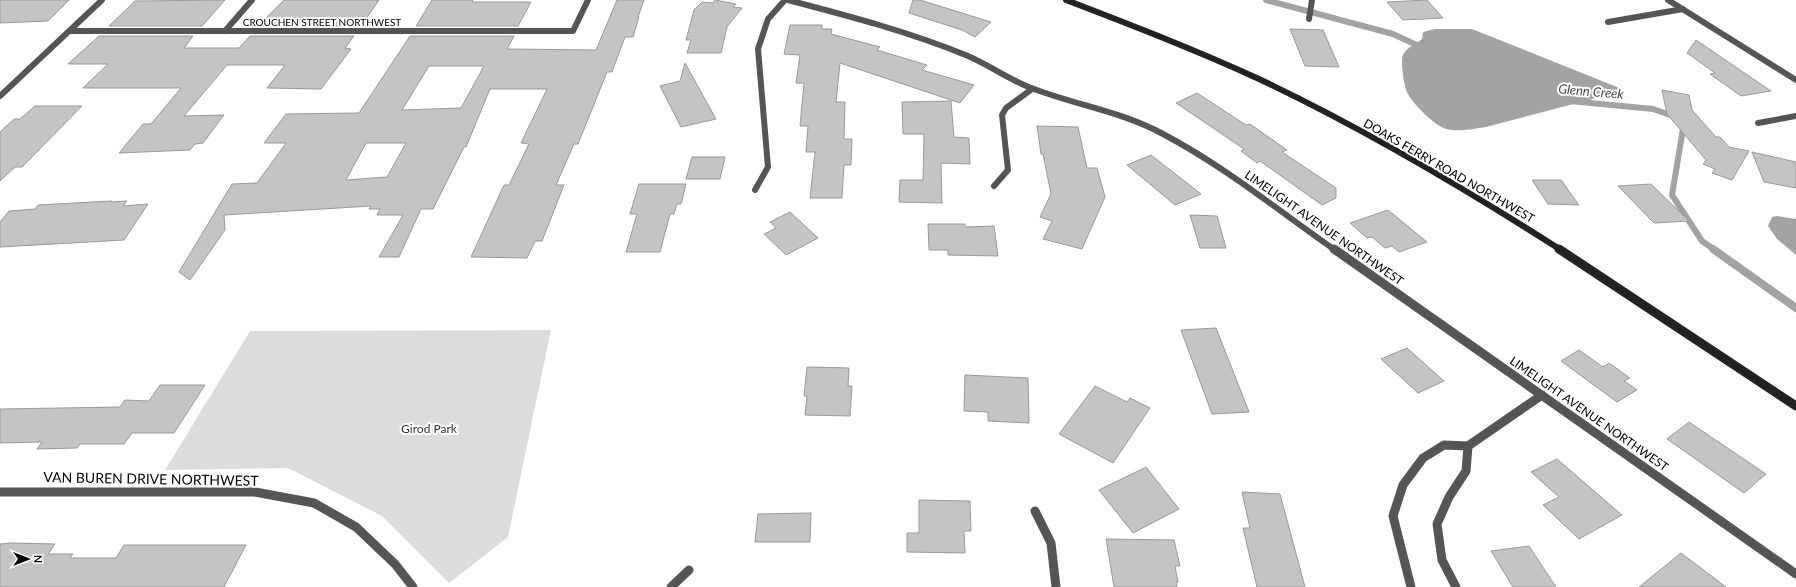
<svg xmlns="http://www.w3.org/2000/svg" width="1796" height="587" font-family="Lato,sans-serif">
	<rect width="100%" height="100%" fill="#fff"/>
	<path fill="#dcdcdc" d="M551 330 508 537 449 583 382 516 288 468 165 470 250 331Z"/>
	<g fill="#a3a3a3">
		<path d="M1435 29H1472L1622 89 1600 97 1486 127C1473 129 1459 132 1446 129 1434 125 1414 105 1408 94 1404 87 1400 61 1403 55 1407 47 1416 44 1422 39L1423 32Z"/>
		<path d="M1777 216 1796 219V255L1777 239 1768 226 1772 217Z"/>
	</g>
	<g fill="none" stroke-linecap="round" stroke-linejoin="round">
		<g stroke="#a3a3a3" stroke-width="6">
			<path d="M1266 0 1393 34 1423 48"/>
			<path d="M1570 101 1653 109 1676 117"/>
			<path d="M1684 123 1672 195 1702 241 1715 250"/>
		</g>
		<path stroke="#a3a3a3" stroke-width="8" d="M1713 249 1796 308"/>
	</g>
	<g fill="#c4c4c4" stroke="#999" fill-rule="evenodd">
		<path d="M0 0H69L48 21 0 23Z"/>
		<path d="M225 0 202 26H109L135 1Z"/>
		<path d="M284 0H379L361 26H258Z"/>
		<path d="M432 0H473L472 2H531L518 26H416Z"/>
		<path d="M617 0H644L638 17H639L633 37H625L612 72H607L578 144H574L556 185H564L542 241H535L527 258 471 257 504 185H509L529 144 521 143 547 89H490L466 147H464L433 209H421L399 257H379L403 215H377L380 209H369L371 206 224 215 225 230 190 280 179 272 232 184 257 183 286 143H264L286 114 359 113 410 36H514L507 49 596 50ZM429 66H484L461 108 402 110ZM366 143H406L387 177 346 180Z"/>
		<path d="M715 0 736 4 733 7 742 8 727 27 721 53H687L691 40H686L694 10 702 2 713 3Z"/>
		<path d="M913 0H920L991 22 975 37 962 30 909 13Z"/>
		<path d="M1427 0 1443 18 1403 20 1387 2Z"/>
		<path d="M790 25H822V29H832L831 34 880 47 877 50 927 65 922 70 974 85 960 103 840 63 836 102H845L844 139H852L851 165H844L842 198H810L815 152H806L808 126H800L804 83H796L800 55 784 54Z"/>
		<path d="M1290 29 1323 30 1339 67 1305 66Z"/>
		<path d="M99 36H193L184 48H239L250 36H354L345 48 351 49 321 89 267 88 285 65H227L184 116 224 115 203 143 195 144 190 150 119 153 143 124H151L181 88H83L108 64H68Z"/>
		<path d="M1696 40 1771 91 1741 96 1710 74 1715 73 1687 53Z"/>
		<path d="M685 63 716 119 681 127 660 86 680 81Z"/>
		<path d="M1662 90 1689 95 1692 110 1716 137H1720L1729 147 1749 151 1732 180 1712 173 1715 169 1703 164 1706 160 1667 114Z"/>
		<path d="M1197 93 1246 125 1250 124 1287 150 1282 152 1336 188V198L1322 205 1260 161 1257 163 1241 151 1244 149 1176 103Z"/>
		<path d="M951 101 954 137 969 138 970 164 941 163 942 203 899 202 900 180H923L924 134H903L902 102Z"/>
		<path d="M35 106H82L22 167H15L0 181V132L14 119H20Z"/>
		<path d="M1037 126 1078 127 1087 168H1097L1105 197 1082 249 1043 239 1052 221 1040 217 1051 194 1043 154H1041Z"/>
		<path d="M1752 152 1796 162V188L1764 182Z"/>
		<path d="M1151 155 1201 194 1175 205 1127 165Z"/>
		<path d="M692 157H725L720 179H686Z"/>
		<path d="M1532 180H1561L1579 205 1548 204Z"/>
		<path d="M639 184H686L681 204H677L674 214H670L660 252H626L637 214H630Z"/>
		<path d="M1651 184 1689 221 1654 223 1618 186Z"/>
		<path d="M112 201 111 202 127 201 123 206 148 204 124 240 0 247V222L9 211 35 209 38 205Z"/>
		<path d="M1388 210 1427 242 1399 252 1392 246 1385 248 1372 237 1367 238 1350 223Z"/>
		<path d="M790 212 818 238 786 255 764 234 776 228 770 222Z"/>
		<path d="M1190 215 1217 216 1226 248H1200Z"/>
		<path d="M928 224H965V227L994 226 998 256 948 255V250H929Z"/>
		<path d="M1216 328 1249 412 1212 414 1181 330Z"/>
		<path d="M1407 348 1444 381 1418 393 1381 359Z"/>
		<path d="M1579 350 1603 367 1609 363 1630 378 1624 381 1637 390 1617 402 1561 361Z"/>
		<path d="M807 367 849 368 848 386H852L850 416 805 415 807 396H804Z"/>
		<path d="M965 375 1028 378 1029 423 988 421V412L964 411Z"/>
		<path d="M160 385H205L174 433H132L124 444H80L77 448 37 449 42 442 0 443V409L120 407 125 400 149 401Z"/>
		<path d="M1095 386 1127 402 1130 398 1150 408 1113 463 1059 434Z"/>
		<path d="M1689 422 1766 474 1744 493 1667 439Z"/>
		<path d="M1557 459 1622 515 1579 539 1543 505 1559 497 1531 472Z"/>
		<path d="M1146 467 1179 509 1133 533 1099 490Z"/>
		<path d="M1242 492 1280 494 1305 587H1257L1243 528H1250Z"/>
		<path d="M919 500 970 501 971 531H964L965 553 907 552V533H919Z"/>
		<path d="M811 513 810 542H755L758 514Z"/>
		<path d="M1106 539 1174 540 1180 566H1175L1178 582H1176L1177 587H1114Z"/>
		<path d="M12 543 55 544 48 554H73L70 558H116L124 545H246L224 587H0V544Z"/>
		<path d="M1529 546 1556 587H1513L1491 551Z"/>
		<path d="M1681 553 1726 587H1639Z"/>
	</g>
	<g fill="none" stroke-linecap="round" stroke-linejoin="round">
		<path stroke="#555" stroke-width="6" d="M1309 19 1312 0"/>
		<path stroke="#555" stroke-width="9" d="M671 587 689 570"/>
		<g stroke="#555" stroke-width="6">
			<path d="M788 0C849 16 910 32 968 56 991 66 1013 82 1034 89 1076 105 1123 112 1163 134 1224 166 1279 211 1335 250"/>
			<path d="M1668 0 1796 80"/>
			<path d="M1608 22 1683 9"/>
			<path d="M71 31H573L588 0"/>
			<path d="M225 31 252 0"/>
			<path d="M0 96 102 0"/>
			<path d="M1758 123 1796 116"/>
			<path d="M994 186 1008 170 1002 115 1006 108 1032 89"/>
			<path d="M755 190 768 167 758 49 768 19 785 0"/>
		</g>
		<g stroke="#555" stroke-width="9">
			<path d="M1334 249 1796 574"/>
			<path d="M1468 446 1542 395"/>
			<path d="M0 492H255L314 503 356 527 395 564 413 587"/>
			<path d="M1035 511 1051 543 1056 587"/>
			<path d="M1411 587 1393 516 1403 485 1423 458 1444 445 1468 446"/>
			<path d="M1456 587 1442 560 1437 524 1449 497 1466 471 1468 446"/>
		</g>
		<path stroke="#222" stroke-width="6" d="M1066 0C1131 25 1196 50 1259 79 1363 128 1464 188 1561 250"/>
		<path stroke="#222" stroke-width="9" d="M1559 249 1796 406"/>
	</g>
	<g text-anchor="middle" stroke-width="4" stroke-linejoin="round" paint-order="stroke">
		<g font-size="10" fill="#000" stroke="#fff">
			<text x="322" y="26">CROUCHEN STREET NORTHWEST</text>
		</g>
		<g font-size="12" fill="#000" stroke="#fff">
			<text transform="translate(1449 171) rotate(30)" y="4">DOAKS FERRY ROAD NORTHWEST</text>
			<text transform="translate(1324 228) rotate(35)" y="4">LIMELIGHT AVENUE NORTHWEST</text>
			<text transform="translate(1589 414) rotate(35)" y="4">LIMELIGHT AVENUE NORTHWEST</text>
		</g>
		<g font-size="12" fill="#333" stroke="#fff">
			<text x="429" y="433">Girod Park</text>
		</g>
		<g font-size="13" font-style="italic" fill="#444" stroke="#fff">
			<text transform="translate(1591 91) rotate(5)" y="5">Glenn Creek</text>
		</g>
		<g font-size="14" fill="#000" stroke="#fff">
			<text transform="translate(151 479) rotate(1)" y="5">VAN BUREN DRIVE NORTHWEST</text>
		</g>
	</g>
	<g transform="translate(28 559) rotate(90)" stroke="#ffffff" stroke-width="3" paint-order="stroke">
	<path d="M0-3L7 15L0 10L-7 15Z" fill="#000000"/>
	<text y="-6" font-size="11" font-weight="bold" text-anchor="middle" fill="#000000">N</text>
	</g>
</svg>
